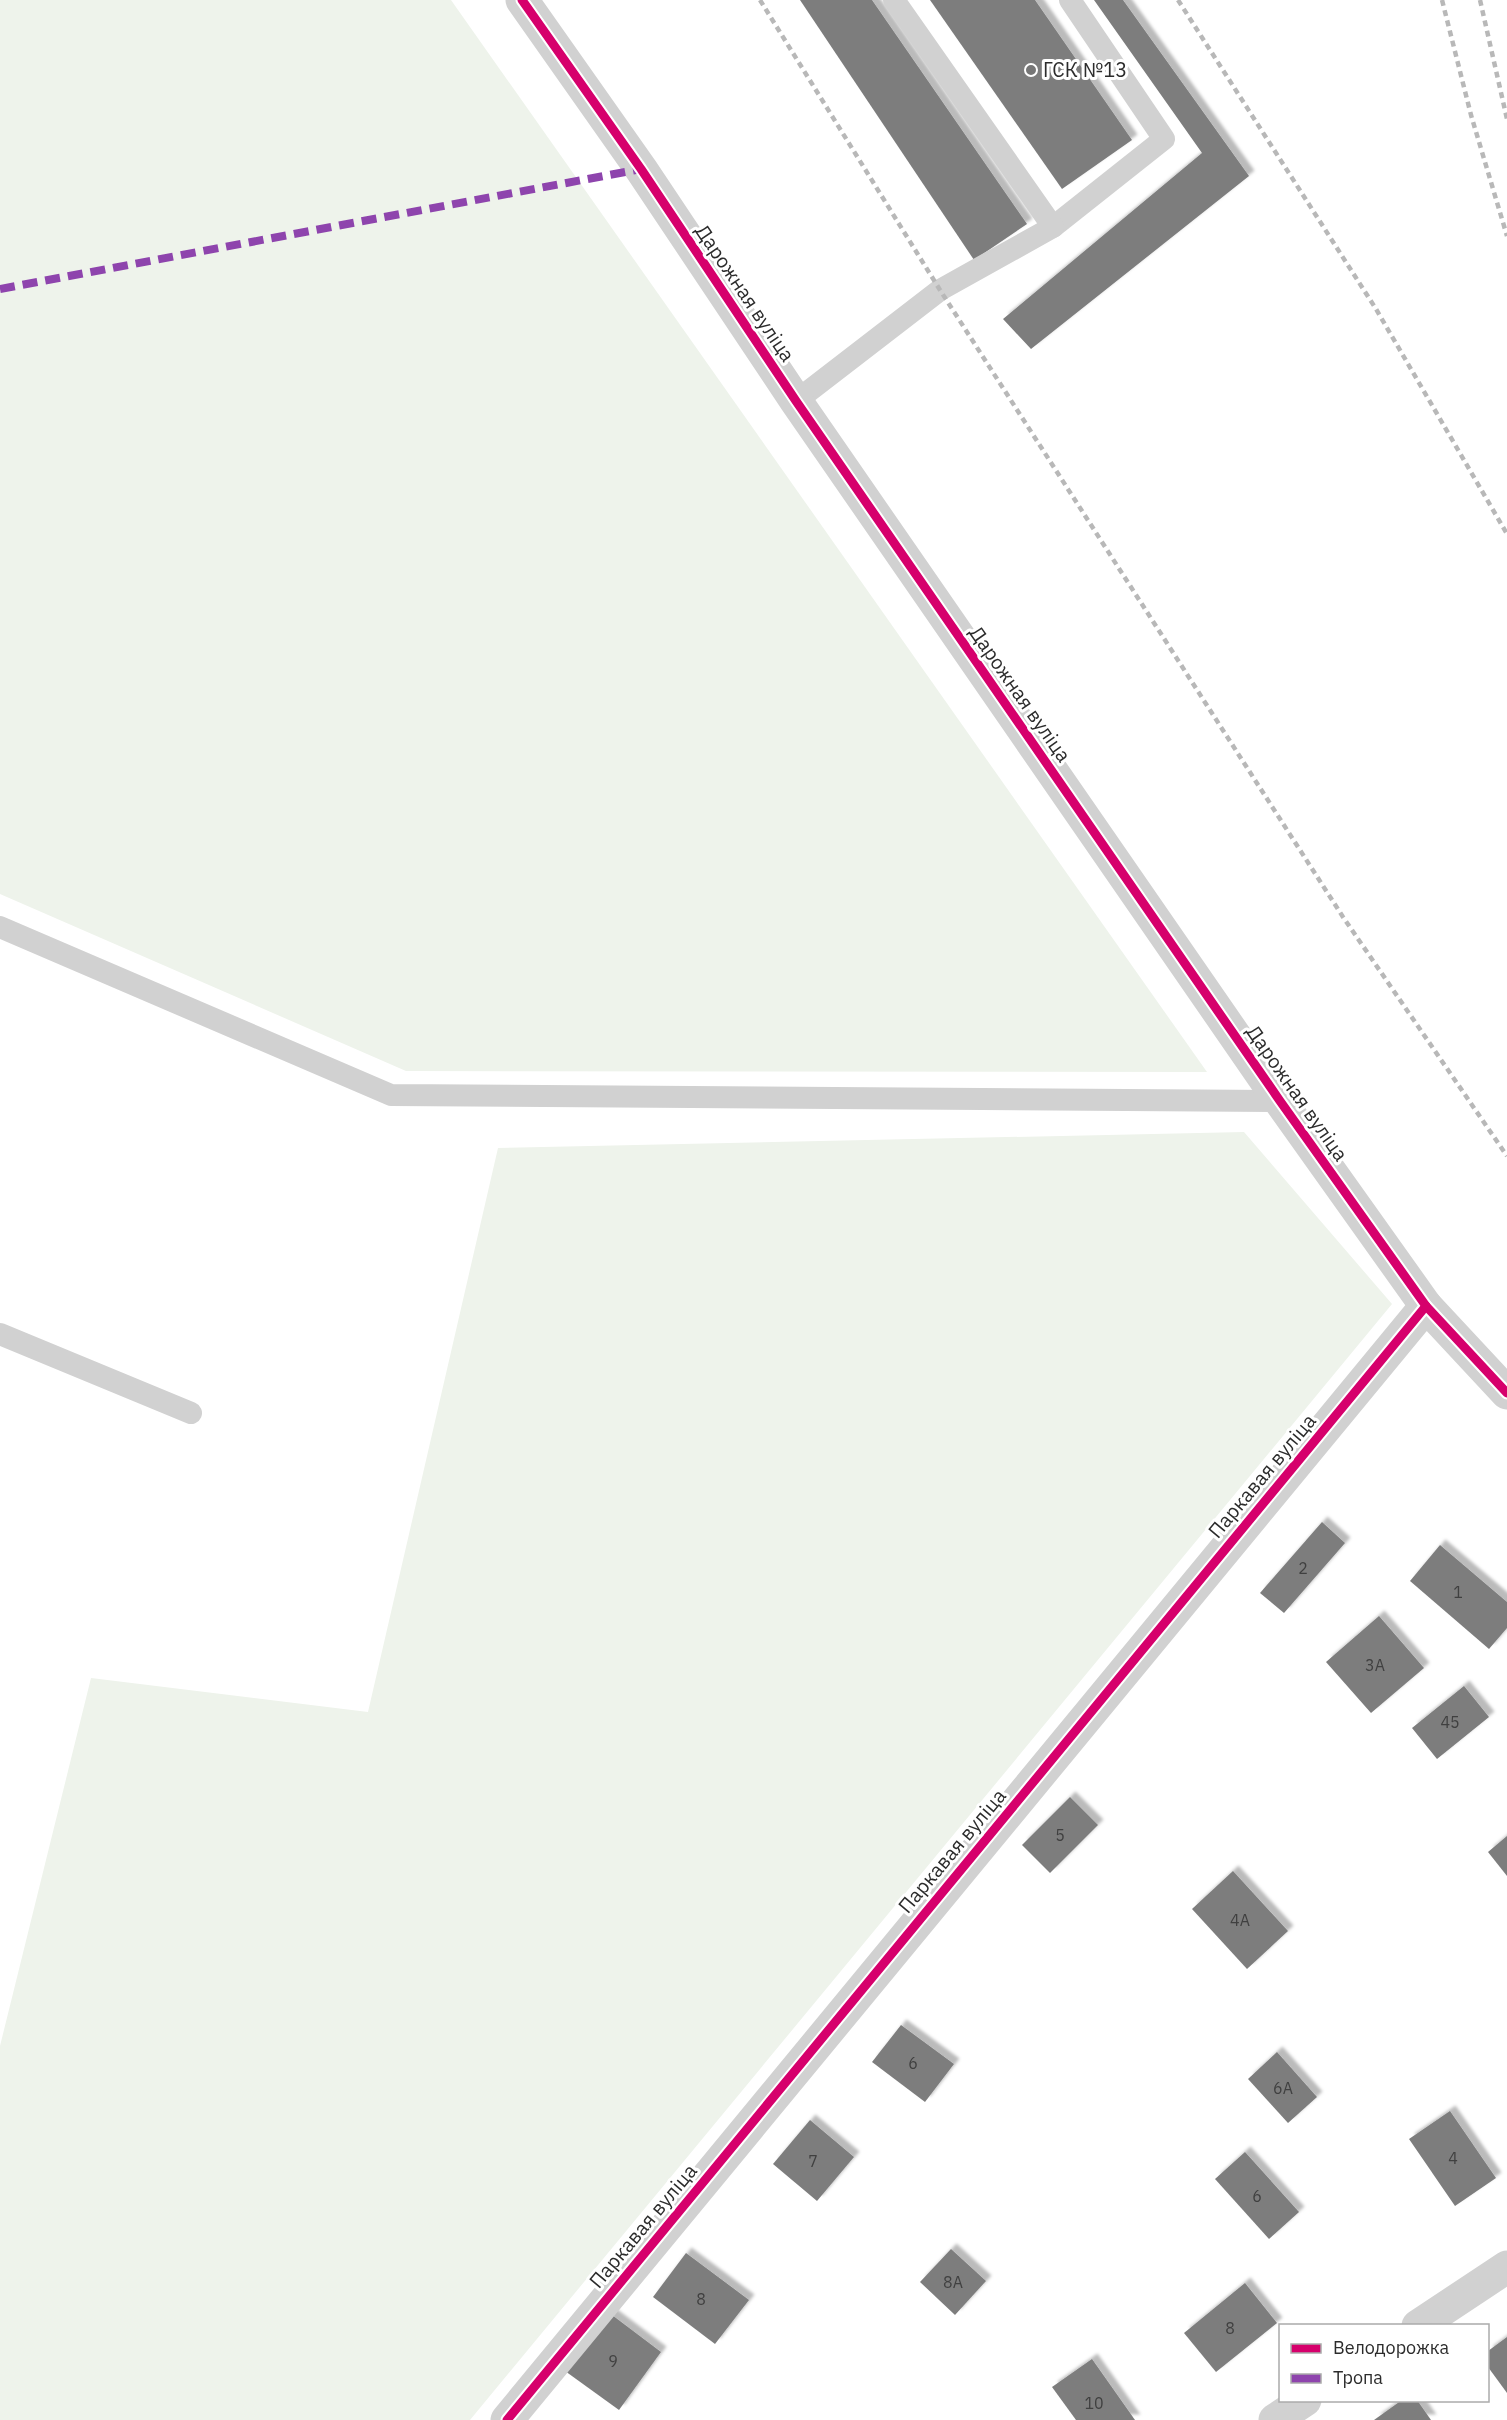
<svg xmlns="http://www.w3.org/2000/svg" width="1507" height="2420" font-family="'IBM Plex Sans',sans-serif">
	<defs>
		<filter id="shadow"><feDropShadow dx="5.5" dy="-5.5" stdDeviation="1.5" flood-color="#0004"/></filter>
	</defs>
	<rect width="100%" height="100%" fill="#fff"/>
	<g fill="#eef3eb">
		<path d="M0 0H451L1207 1072 406 1071 0 894Z"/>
		<path d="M1244 1132 1392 1304 470 2420H0V2046L91 1678 368 1712 498 1148Z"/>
	</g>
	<g fill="#7d7d7d" filter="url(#shadow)">
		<path d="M800 0H872L1027 224 974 260Z"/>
		<path d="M930 0H1035L1132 140 1062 189Z"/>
		<path d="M1094 0H1123L1249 176 1031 349 1003 319 1202 153Z"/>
		<path d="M1322 1522 1345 1543 1284 1613 1260 1593Z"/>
		<path d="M1440 1545 1507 1602V1628L1489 1649 1410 1581Z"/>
		<path d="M1379 1616 1424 1668 1371 1713 1326 1662Z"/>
		<path d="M1464 1686 1489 1717 1437 1759 1412 1728Z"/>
		<path d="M1070 1797 1098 1825 1050 1873 1022 1845Z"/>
		<path d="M1507 1836V1876L1488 1852Z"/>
		<path d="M1233 1871 1288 1931 1247 1969 1192 1909Z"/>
		<path d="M901 2025 954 2064 925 2102 872 2062Z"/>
		<path d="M1277 2052 1317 2097 1288 2123 1248 2079Z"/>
		<path d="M1450 2111 1496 2178 1455 2206 1409 2139Z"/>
		<path d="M810 2120 854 2157 817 2201 773 2164Z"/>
		<path d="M1245 2152 1299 2212 1269 2239 1215 2179Z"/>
		<path d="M951 2249 986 2281 955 2315 920 2282Z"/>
		<path d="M686 2253 749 2300 715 2344 653 2297Z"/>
		<path d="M1245 2283 1277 2323 1216 2372 1184 2333Z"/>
		<path d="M608 2312 661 2352 619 2410 565 2371Z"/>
		<path d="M1507 2337V2393L1488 2367V2351Z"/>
		<path d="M1092 2359 1135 2420H1076L1052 2387Z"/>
		<path d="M1402 2400H1417L1431 2420H1374Z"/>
	</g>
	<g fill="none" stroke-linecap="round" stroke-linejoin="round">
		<g stroke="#d1d1d1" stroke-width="22">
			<path d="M1053 227 1164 139 1070 0"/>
			<path d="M796 401 940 290 1053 227 894 0"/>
			<path d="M0 927 391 1095 1280 1101"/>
			<path d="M0 1334 191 1413"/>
		</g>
		<g stroke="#d1d1d1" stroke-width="33">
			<path d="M522 0 641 169 796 401 1280 1101 1426 1306"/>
			<path d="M1418 2326 1507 2267"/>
			<path d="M1275 2420 1305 2400"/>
		</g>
		<path stroke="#d1d1d1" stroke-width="33" d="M507 2420 1426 1306 1507 1393"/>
		<g stroke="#b8b8b8" stroke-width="4.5" stroke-dasharray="6 4.5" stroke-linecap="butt">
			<path d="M760 0 940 290 1343 917 1507 1156"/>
			<path d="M1178 0 1376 309 1507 534"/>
			<path d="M1442 0 1471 115 1507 236"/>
			<path d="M1480 0 1507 119"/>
		</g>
		<path stroke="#8e44ad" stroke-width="8" stroke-dasharray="15 8" stroke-linecap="butt" d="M0 289 641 169"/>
		<g stroke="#fff" stroke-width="13">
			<g id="cycleway">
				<path d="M522 0 641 169 796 401 1280 1101 1426 1306 1507 1393"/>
				<path d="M507 2420 1426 1306"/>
			</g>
		</g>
		<use href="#cycleway" stroke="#d6006c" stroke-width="9"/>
	</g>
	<circle fill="#767676" stroke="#fff" stroke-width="2" cx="1031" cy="70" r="6"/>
	<g text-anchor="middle" stroke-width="6" stroke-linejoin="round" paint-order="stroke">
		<g font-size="16" fill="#404040">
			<text x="1303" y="1574">2</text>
			<text x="1458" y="1598">1</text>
			<text x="1375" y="1671">3А</text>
			<text x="1450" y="1728">45</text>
			<text x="1060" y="1841">5</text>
			<text x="1240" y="1926">4А</text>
			<text x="913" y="2069">6</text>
			<text x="1283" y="2094">6А</text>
			<text x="1453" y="2164">4</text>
			<text x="813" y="2167">7</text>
			<text x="1257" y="2202">6</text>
			<text x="953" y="2288">8А</text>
			<text x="701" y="2305">8</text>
			<text x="1230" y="2334">8</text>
			<text x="613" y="2367">9</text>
			<text x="1094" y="2409">10</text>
		</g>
		<g font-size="20" fill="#2c2c2c" stroke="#fff" text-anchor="start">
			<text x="1043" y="77">ГСК №13</text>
		</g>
		<g font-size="20" fill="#2c2c2c" stroke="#fff">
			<text transform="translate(745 293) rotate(56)" y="7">Дарожная вуліца</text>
			<text transform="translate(1020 694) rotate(55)" y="7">Дарожная вуліца</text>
			<text transform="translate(1297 1093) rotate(55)" y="7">Дарожная вуліца</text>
			<text transform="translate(1262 1476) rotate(-50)" y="7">Паркавая вуліца</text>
			<text transform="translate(952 1851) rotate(-50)" y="7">Паркавая вуліца</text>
			<text transform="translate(643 2226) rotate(-50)" y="7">Паркавая вуліца</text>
		</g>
	</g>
	<rect x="1279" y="2324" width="210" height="78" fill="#ffffff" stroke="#ababab" stroke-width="1.5"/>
	<rect x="1291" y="2344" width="30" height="9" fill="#d6006c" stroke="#ababab" stroke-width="1.5"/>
	<text x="1333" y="2354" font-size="18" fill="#2c2c2c">Велодорожка</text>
	<rect x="1291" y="2374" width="30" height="9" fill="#8e44ad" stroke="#ababab" stroke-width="1.5"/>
	<text x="1333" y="2384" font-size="18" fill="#2c2c2c">Тропа</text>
</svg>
